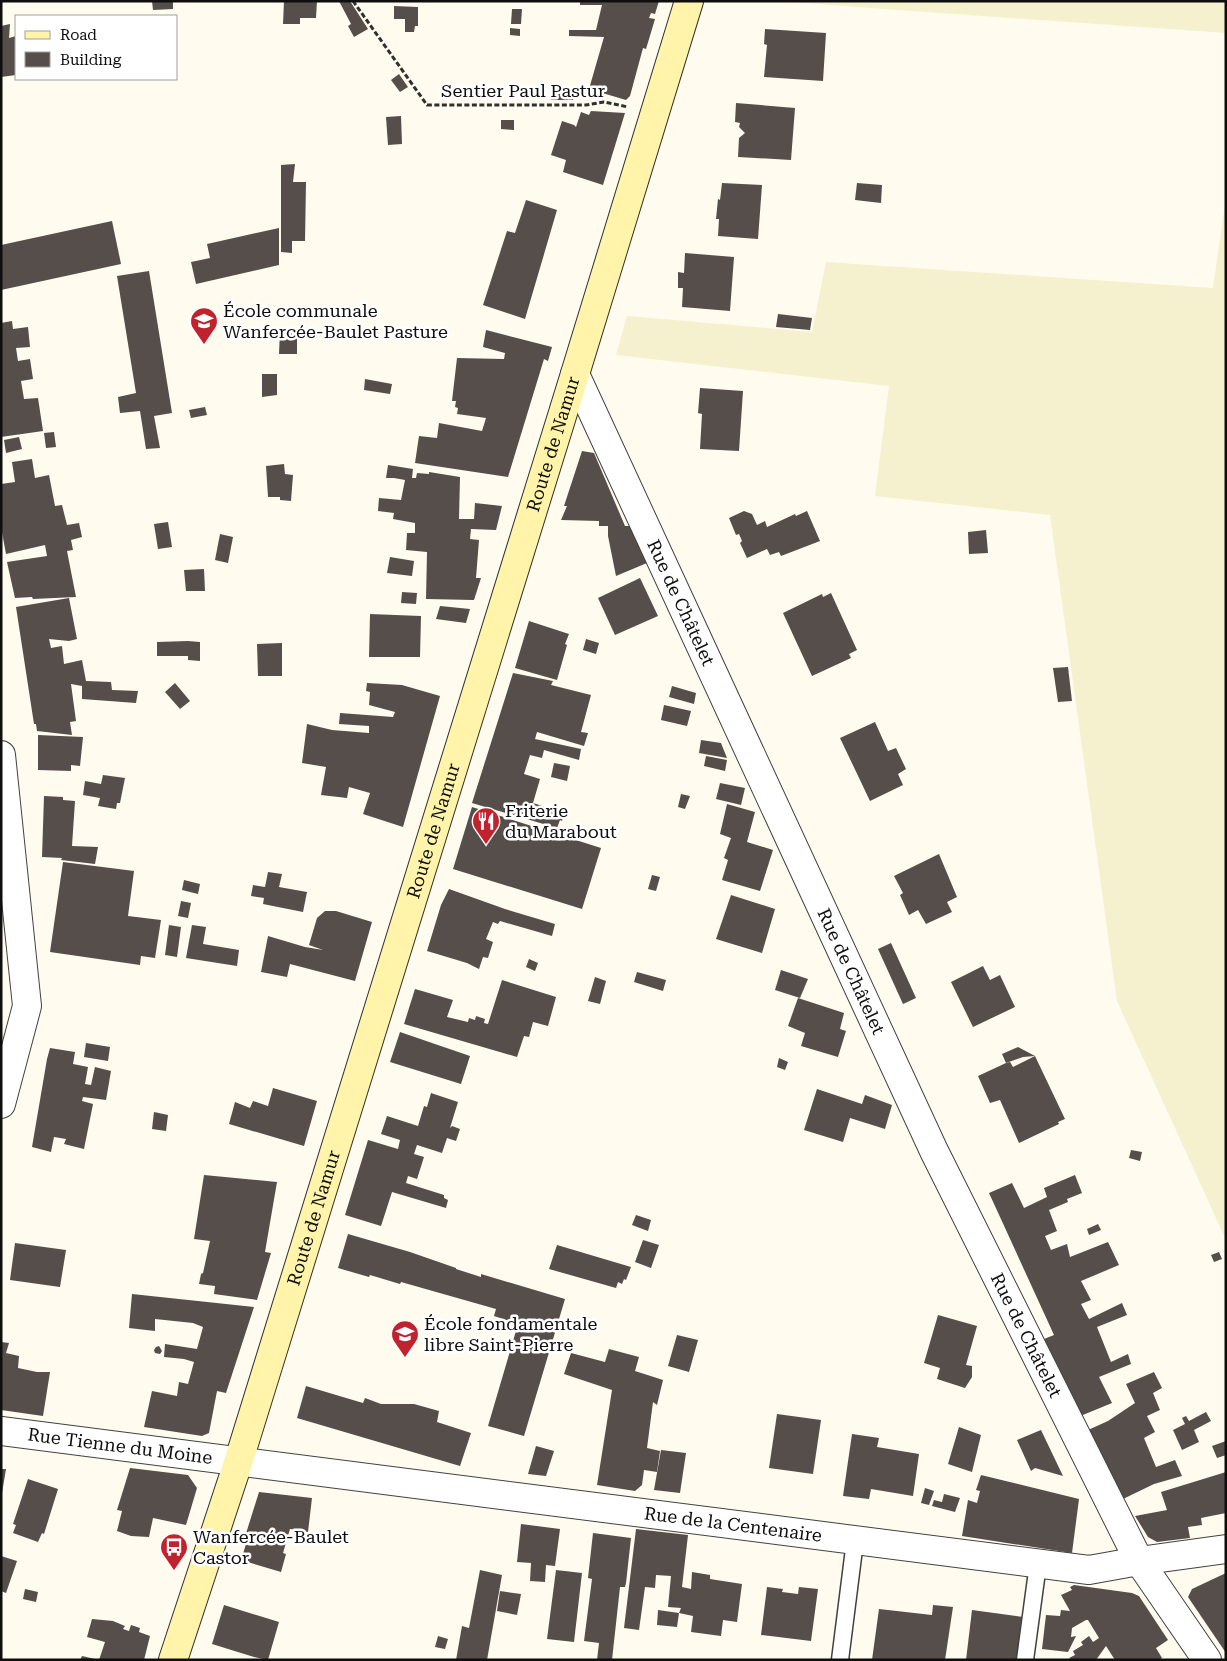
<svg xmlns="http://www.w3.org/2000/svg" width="1227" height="1661" font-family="'Roboto Serif',serif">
	<rect width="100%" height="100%" fill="#fffbee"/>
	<g fill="#f5f1ce">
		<path d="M779 1H1226V33L870 8Z"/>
		<path d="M1226 197V1240L1117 1001 1050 515 875 496 889 386 616 355 627 316 812 332 826 262 1213 288Z"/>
	</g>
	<g fill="#564e4a">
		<path d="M152 1H173V9L153 10Z"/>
		<path d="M284 1H317L316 18H300V24H283Z"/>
		<path d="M339 1H350L368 29 354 37 348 26 351 24Z"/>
		<path d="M580 1H659L655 14 651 13 649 18 655 19 646 49 643 48 630 96 626 100 589 89 604 37 569 36V30H596L602 5H580Z"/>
		<path d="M394 6 418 7V26H415L414 32H405V19H394Z"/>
		<path d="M512 9H522L521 24H511Z"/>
		<path d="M10 24 9 38 16 36V75L1 77V26Z"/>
		<path d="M510 28 520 29V36L510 35Z"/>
		<path d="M765 29 826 33 823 81 764 77 767 45 764 44Z"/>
		<path d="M399 74 408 87 400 92 391 80Z"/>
		<path d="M551 93H574L573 100H551Z"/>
		<path d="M736 103 795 108 791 160 738 157 739 138 745 133 739 127 740 123 735 122Z"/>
		<path d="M591 111 625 113 603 185 563 172 566 160 551 155 562 121 574 125 576 127 581 112 589 115Z"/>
		<path d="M401 116 402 144 388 145 386 117Z"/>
		<path d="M501 120H514V130L501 129Z"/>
		<path d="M295 164 293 182H306L305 241H292V253L281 252V165Z"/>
		<path d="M722 183 762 185 758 239 718 236 719 219H716L718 199 720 200Z"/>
		<path d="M857 183 882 185 881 203 855 200Z"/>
		<path d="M526 200 557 210 525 319 483 305 507 231 515 233Z"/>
		<path d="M112 221 121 264 1 290V245Z"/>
		<path d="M279 228V265L196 284 191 262 210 258 207 244Z"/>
		<path d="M685 253 734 257 730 311 682 307 683 288H678V272L684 273Z"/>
		<path d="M149 271 172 413 154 416 160 448 146 449 140 411 120 413 118 397 136 393 117 276Z"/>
		<path d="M778 314 812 318 810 330 776 327Z"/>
		<path d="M12 321 13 329 28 327 30 347 16 348 18 361 30 359 33 379 21 381 24 399 38 398 43 431 1 437V323Z"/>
		<path d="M280 330H297V354H279Z"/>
		<path d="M486 330 552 347 548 361 544 359 508 477 415 463 419 436 437 438 439 423 482 431 486 418 457 414 458 408 455 407 456 401H452L457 358 504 359 505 353 483 347Z"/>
		<path d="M262 374H277V395L262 397Z"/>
		<path d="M365 379 392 384 390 394 364 390Z"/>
		<path d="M700 388 743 391 739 451 700 449 702 414 698 413Z"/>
		<path d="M205 407 207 415 191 418 189 410Z"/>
		<path d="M54 432 56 447 46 448 44 433Z"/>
		<path d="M19 437 22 449 6 453 4 440Z"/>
		<path d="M582 451 594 453 625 526H630L647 563 616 576 608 536V526H599V521L561 520 567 506H564Z"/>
		<path d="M32 459 35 478 49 475 55 506 62 505 67 525 79 523 82 537 71 540 73 550 67 551 76 597 33 599 32 597 15 598 7 562 47 556 45 545 6 554 1 527V484L15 482 12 462Z"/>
		<path d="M284 464 285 474 293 475 291 501 280 500V497H268L266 466Z"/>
		<path d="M388 465 413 469 412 478H416L417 473 429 474V472L460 477 459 519H474L475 503 502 506 496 530 471 529 470 539 479 540 476 578H481L474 600 426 599 427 552 406 550 407 533H415V523L393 519 394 513 378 511 379 498 401 500 405 480 394 478H386Z"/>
		<path d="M744 511 752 514 757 525 765 521 767 527 795 514 796 516 807 511 820 541 781 556 779 552 770 555 767 549 747 558 740 543 742 541 739 534 736 535 729 518Z"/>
		<path d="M168 522 172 547 158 549 154 524Z"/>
		<path d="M986 530 988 553 969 554 968 532Z"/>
		<path d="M220 534 233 537 228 563 215 560Z"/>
		<path d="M390 557 414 561 412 576 387 573Z"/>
		<path d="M204 569 205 591H186L184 570Z"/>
		<path d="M640 578 658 616 615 635 598 598Z"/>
		<path d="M402 592 417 593 416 604 401 603Z"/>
		<path d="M831 593 857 650 849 654 851 658 812 676 783 613 822 594 823 597Z"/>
		<path d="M69 598 77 639 69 641 49 639 51 648 62 646 64 664 82 660 86 681 111 682 112 690 138 691 136 703 82 699V686L71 684 76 721 70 722 72 735 37 731 36 724H34L16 607Z"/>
		<path d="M440 606 470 609 466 623 436 619Z"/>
		<path d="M370 614 421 616 420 657H369Z"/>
		<path d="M529 621 569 634 565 644 567 645 557 680 515 668Z"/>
		<path d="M586 639 599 643 596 654 583 650Z"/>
		<path d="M188 641 200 642V661L188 660V656H157V642Z"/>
		<path d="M282 643V676H258L257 644Z"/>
		<path d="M1068 667 1072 701 1058 702 1053 668Z"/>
		<path d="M513 673 553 681 551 685 591 695 581 732 588 733 584 746 537 732 535 739 581 749 579 760 544 750 542 758 530 755 524 774 540 779 533 803 564 813 562 821 560 820 557 828 472 803Z"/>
		<path d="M175 683 190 701 180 709 165 692Z"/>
		<path d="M367 683 402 685 440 696 403 827 363 814 370 793 349 787 347 798 321 795 326 767 302 763 307 724 332 730 369 733V726L339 724 340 713 393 717 395 712 369 705 370 692 366 691Z"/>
		<path d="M672 686 696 693 694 704 669 697Z"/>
		<path d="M664 705 691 711 687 726 661 720Z"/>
		<path d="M875 722 888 751 896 748 906 769 898 774 903 785 870 801 840 738Z"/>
		<path d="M38 735 83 737 80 766 71 765V771L38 770Z"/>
		<path d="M701 740 721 743 727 758 699 753Z"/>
		<path d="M706 756 727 760 725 771 704 766Z"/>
		<path d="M554 763 570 766 567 781 551 777Z"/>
		<path d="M103 775 125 778 120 803H117L116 809 98 806 100 798 83 795 85 781 101 784Z"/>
		<path d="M720 783 745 788 741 805 716 799Z"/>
		<path d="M681 794 690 796 685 809 678 807Z"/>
		<path d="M44 796 63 797V800L75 801 72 846 98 847 95 864 61 860 62 858 42 857Z"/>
		<path d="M727 804 755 812 747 842 773 850 760 891 722 880 728 860 724 858 731 838 720 834Z"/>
		<path d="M472 807 601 848 582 909 453 869Z"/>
		<path d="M939 854 957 897 947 902 952 912 926 924 918 910 909 915 900 895 903 893 894 876Z"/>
		<path d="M63 862 134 871 128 916 161 920 155 958 141 956 140 965 50 952Z"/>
		<path d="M268 872 282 874 279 887 307 892 303 912 263 904 264 898 251 896 253 885 265 887Z"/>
		<path d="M652 875 660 877 656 891 648 889Z"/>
		<path d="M184 880 200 884 198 894 182 890Z"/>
		<path d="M449 889 505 909 555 924 552 936 500 921 498 924 493 922 486 939 493 942 488 958 483 957 479 969 467 963 427 951 441 905Z"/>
		<path d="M731 895 775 909 762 953 716 939Z"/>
		<path d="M181 901 191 903 188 918 178 916Z"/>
		<path d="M325 911H336L372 922 355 981 290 964 287 977 261 972 268 936 305 947 323 950 309 945 317 918Z"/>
		<path d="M169 925 181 927 177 957 165 955Z"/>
		<path d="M192 925 206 927 203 944 239 950 237 966 186 958Z"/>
		<path d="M891 943 916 998 903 1004 878 949Z"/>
		<path d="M529 959 538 963 535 971 526 967Z"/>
		<path d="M983 966 990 980 1000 975 1015 1007 973 1027 951 982Z"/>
		<path d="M781 970 808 979 800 998 775 990Z"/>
		<path d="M637 972 666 980 663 991 634 982Z"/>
		<path d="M595 977 606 981 600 1004 588 1001Z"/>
		<path d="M502 980 556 997 548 1026 533 1022 529 1037 524 1036 517 1057 404 1024 415 989 453 1000 447 1017 468 1022 469 1018 475 1020 476 1016 485 1019 484 1023 488 1024Z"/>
		<path d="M798 998 844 1013 840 1029 846 1031 838 1057 801 1046 805 1033 788 1026Z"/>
		<path d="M400 1032 470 1056 461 1084 390 1062Z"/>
		<path d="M86 1043 110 1047 108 1061 84 1057Z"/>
		<path d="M1018 1047 1035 1056 1023 1057 1006 1063 1002 1054Z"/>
		<path d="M50 1048 75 1052 73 1064 88 1067 85 1084 91 1085 95 1067 111 1071 106 1100 83 1097 82 1101 93 1104 84 1149 64 1144 66 1139 54 1137 51 1152 32 1147 47 1059Z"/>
		<path d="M1035 1056 1065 1119 1058 1122 1059 1124 1019 1143 1000 1100 990 1103 978 1076 1006 1063 1010 1062 1013 1067Z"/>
		<path d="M779 1058 788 1062 785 1070 777 1067Z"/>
		<path d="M273 1088 317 1101 304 1146 229 1124 235 1102 250 1108 253 1101 268 1106Z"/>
		<path d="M817 1089 862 1104 865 1095 892 1105 885 1129 850 1118 843 1142 804 1130Z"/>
		<path d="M431 1093 458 1102 450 1128 452 1126 460 1129 456 1141 447 1138 442 1153 417 1145 414 1154 424 1157 417 1179 408 1176 406 1183 444 1195V1198L448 1200 446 1208 392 1192 381 1226 345 1215 368 1140 398 1149 400 1140 381 1134 387 1116 418 1126 424 1106 427 1107Z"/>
		<path d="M154 1112 168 1115 166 1131 152 1129Z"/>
		<path d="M1131 1150 1142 1152 1140 1161 1129 1158Z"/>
		<path d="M204 1175 277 1182 265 1252 271 1253 257 1300 214 1294 215 1286 199 1284 201 1274 203 1273 210 1241 194 1239Z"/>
		<path d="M1075 1175 1082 1193 1067 1199 1068 1202 1049 1210 1057 1231 1045 1236 1051 1250 1067 1244 1070 1257 1108 1242 1119 1265 1081 1281 1091 1300 1081 1304 1089 1319 1122 1303 1127 1315 1097 1327 1111 1362 1128 1354 1131 1364 1099 1377 1112 1403 1078 1417 1044 1339 1054 1335 989 1193 1012 1183 1024 1208 1047 1197 1044 1188Z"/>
		<path d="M636 1215 651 1220 648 1231 632 1225Z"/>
		<path d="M1098 1224 1101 1230 1089 1235 1087 1229Z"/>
		<path d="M348 1234 410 1252 456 1268V1269L481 1277V1274L565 1299 524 1436 488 1426 518 1324 494 1316 496 1309 401 1282 400 1284 370 1275 369 1277 338 1268Z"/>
		<path d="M643 1240 659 1245 651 1268 635 1262Z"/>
		<path d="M15 1243 66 1250 60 1287 10 1280Z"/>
		<path d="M557 1245 631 1267 626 1280 624 1279 622 1284 618 1282 616 1288 549 1269Z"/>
		<path d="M1219 1252 1222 1259 1214 1262 1211 1255Z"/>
		<path d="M132 1294 254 1307 226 1393 217 1391 209 1433 202 1436 144 1427 152 1391 177 1396 179 1382 188 1384 194 1362 184 1359 164 1357 165 1344 197 1349 203 1327 193 1323 155 1319V1331L129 1328Z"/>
		<path d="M938 1315 977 1326 966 1365 972 1366V1377L965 1388 937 1379 940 1368 924 1363Z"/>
		<path d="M677 1335 698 1340 689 1372 668 1366Z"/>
		<path d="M1 1342 9 1343 6 1353 19 1356 18 1368 37 1372H50L43 1416 1 1410Z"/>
		<path d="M159 1346 162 1351 160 1354 155 1353 154 1350 156 1347Z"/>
		<path d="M609 1349 639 1357 635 1371 663 1380 657 1405 653 1402 647 1448 660 1451 657 1472 644 1470 642 1485 635 1491 597 1485 612 1390 564 1374 571 1353 605 1362Z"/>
		<path d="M1154 1372 1162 1388 1153 1393 1160 1410 1147 1416 1155 1432 1144 1438 1156 1467 1175 1460 1182 1476 1154 1484 1123 1499 1088 1430 1108 1421 1135 1403 1126 1384Z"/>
		<path d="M306 1386 363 1403 365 1398 381 1404H414L439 1411 437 1422 471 1433 460 1466 297 1418Z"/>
		<path d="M1206 1412 1211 1421 1194 1430 1199 1442 1182 1450 1173 1430 1185 1424 1182 1418 1186 1416 1189 1421Z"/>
		<path d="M777 1414 821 1420 813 1474 769 1468Z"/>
		<path d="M959 1427 981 1435 972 1472 948 1464Z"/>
		<path d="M1041 1430 1063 1476 1035 1468 1031 1471 1017 1440Z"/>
		<path d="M852 1434 879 1438 877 1447 919 1454 913 1496 871 1489 869 1499 843 1496Z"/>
		<path d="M1226 1441V1455L1217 1458 1212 1446Z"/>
		<path d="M536 1446 554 1451 546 1476 528 1474Z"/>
		<path d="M661 1450 686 1453 680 1493 654 1490Z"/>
		<path d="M130 1468 188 1475 197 1488 186 1525 153 1518 149 1537 131 1536 117 1531 122 1511 117 1510Z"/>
		<path d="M1 1469H6L2 1493H1Z"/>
		<path d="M1226 1472V1513L1201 1518 1202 1525 1188 1527 1190 1538 1157 1542 1148 1537 1135 1516 1167 1510 1161 1492Z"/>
		<path d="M981 1475 1079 1499 1072 1553 962 1536 968 1500 977 1503 980 1491 976 1490Z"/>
		<path d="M28 1479 58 1489 44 1534 42 1533 38 1542 13 1533 16 1525 13 1524Z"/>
		<path d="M925 1488 934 1491 929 1505 921 1503Z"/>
		<path d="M259 1492 312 1498 308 1532 290 1529 283 1553 286 1554 281 1572 241 1560 246 1544 243 1543Z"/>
		<path d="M944 1494 960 1498 955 1512 932 1506 934 1500 942 1502Z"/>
		<path d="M521 1524 560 1529 555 1566 546 1565 545 1582 530 1581 531 1563 517 1562Z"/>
		<path d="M636 1529 688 1535 682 1587 691 1589 692 1572 710 1575V1579L742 1584 737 1622 723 1620 721 1636 691 1632 693 1616 679 1613 677 1627 657 1625 658 1610 679 1613 681 1608 668 1607 671 1576 656 1575 655 1588 645 1587 639 1630 624 1628Z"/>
		<path d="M593 1533 631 1538 626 1583 625 1587H620L612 1660H597L599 1643 584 1641 592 1579 588 1578Z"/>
		<path d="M1 1556 17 1561 6 1593 1 1591Z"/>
		<path d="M480 1570 502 1575 487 1660H456L462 1626 469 1628Z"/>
		<path d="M556 1570 582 1573 574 1642 547 1639Z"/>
		<path d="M1226 1573V1653L1188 1597 1192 1589Z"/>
		<path d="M1074 1585 1132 1593 1139 1596 1168 1640 1156 1648 1162 1658 1159 1660H1115L1106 1646 1096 1660H1072L1069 1658 1075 1655 1073 1651 1083 1645 1081 1642 1089 1636 1093 1642 1099 1638 1088 1620H1086L1072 1628 1071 1637 1076 1636 1068 1652 1042 1649 1046 1615 1060 1616 1061 1610 1070 1611 1061 1595 1072 1590 1070 1587Z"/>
		<path d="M767 1587 783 1589 782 1592 798 1594 799 1587 818 1589 811 1641 761 1635Z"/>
		<path d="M25 1589 38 1592 36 1602 23 1599Z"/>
		<path d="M500 1591 521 1594 517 1615 497 1611Z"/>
		<path d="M224 1605 279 1622 268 1660 254 1657 212 1644Z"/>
		<path d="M933 1605 953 1607 945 1660H872L879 1609 932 1615Z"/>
		<path d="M972 1610 1023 1617 1017 1660H966Z"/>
		<path d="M92 1619 113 1621 125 1626 123 1629 129 1631 131 1625 140 1628 139 1632 150 1636 144 1660H99L105 1642 87 1637Z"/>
		<path d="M438 1636 448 1639 445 1649 435 1647Z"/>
		<path d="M82 1656 95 1659 94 1660H80Z"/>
	</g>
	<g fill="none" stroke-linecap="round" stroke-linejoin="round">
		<g stroke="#414141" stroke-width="19">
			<g id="lane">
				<path d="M840 1660 855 1541"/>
				<path d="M1025 1660 1038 1564"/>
			</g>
		</g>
		<g stroke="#414141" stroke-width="30">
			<g id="street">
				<path id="s1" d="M575 374 934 1151 1139 1561 1207 1660"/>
				<path d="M1 755 27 1006 1 1104"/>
				<path id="s2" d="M1 1431 1089 1570 1139 1561 1226 1549"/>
			</g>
		</g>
		<g stroke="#303030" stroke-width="30">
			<g id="secondary">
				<path id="s3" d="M173 1660 238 1463 575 374 689 1"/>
			</g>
		</g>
		<path stroke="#303030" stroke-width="3" stroke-dasharray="5 2.5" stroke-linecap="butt" d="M353 1 427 105H586L604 102 628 107"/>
		<use href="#lane" stroke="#fff" stroke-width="16"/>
		<use href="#street" stroke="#fff" stroke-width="28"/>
		<use href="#secondary" stroke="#fff4a9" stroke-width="28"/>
	</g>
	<defs>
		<g id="school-pin" transform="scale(1.4375)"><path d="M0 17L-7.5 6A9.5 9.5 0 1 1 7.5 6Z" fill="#c0232d" stroke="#fff"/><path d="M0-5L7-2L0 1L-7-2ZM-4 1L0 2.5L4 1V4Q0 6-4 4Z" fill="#fff"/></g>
		<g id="restaurant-pin" transform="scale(1.4375)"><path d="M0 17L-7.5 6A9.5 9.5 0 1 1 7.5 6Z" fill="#c0232d" stroke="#fff"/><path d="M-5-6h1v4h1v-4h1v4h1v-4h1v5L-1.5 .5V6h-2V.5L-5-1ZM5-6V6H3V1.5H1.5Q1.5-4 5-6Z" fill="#fff"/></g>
		<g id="bus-pin" transform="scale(1.4375)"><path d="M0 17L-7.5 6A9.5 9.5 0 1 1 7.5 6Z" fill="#c0232d" stroke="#fff"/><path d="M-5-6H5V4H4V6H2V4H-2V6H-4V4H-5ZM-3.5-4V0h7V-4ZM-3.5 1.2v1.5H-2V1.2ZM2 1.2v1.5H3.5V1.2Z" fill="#fff"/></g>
	</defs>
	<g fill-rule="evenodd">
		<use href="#school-pin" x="204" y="321"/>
		<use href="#restaurant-pin" x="486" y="821"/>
		<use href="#school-pin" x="405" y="1334"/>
		<use href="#bus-pin" x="174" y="1547"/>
	</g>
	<g text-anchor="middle" stroke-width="5" stroke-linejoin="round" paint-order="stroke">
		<g font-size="18" fill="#0e0e0e" stroke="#fff">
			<text x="523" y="97">Sentier Paul Pastur</text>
			<text dy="6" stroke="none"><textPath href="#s3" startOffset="1274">Route de Namur</textPath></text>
			<text dy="6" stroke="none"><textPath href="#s1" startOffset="252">Rue de Châtelet</textPath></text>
			<text dy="6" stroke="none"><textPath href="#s3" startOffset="869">Route de Namur</textPath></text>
			<text dy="6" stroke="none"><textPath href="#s1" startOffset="658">Rue de Châtelet</textPath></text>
			<text dy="6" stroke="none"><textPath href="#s3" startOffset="464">Route de Namur</textPath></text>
			<text dy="6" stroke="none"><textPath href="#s1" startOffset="1062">Rue de Châtelet</textPath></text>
			<text dy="6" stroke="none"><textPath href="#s2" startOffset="120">Rue Tienne du Moine</textPath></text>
			<text dy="6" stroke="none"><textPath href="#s2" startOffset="738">Rue de la Centenaire</textPath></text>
		</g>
		<g font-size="18" fill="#0e0e0e" stroke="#fff" text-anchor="start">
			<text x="223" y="317">École communale<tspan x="223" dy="21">Wanfercée-Baulet Pasture</tspan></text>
			<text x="505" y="817">Friterie<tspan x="505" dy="21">du Marabout</tspan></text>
			<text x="424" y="1330">École fondamentale<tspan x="424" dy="21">libre Saint-Pierre</tspan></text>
			<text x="193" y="1543">Wanfercée-Baulet<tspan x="193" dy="21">Castor</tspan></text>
		</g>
	</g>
	<rect width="1227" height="1661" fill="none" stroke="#0e0e0e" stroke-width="5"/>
	<rect x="15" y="15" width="162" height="65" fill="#ffffff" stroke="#9f9f9f"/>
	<rect x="25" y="31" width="25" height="8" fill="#fff4a9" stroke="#9f9f9f"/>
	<text x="60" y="40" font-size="15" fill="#0e0e0e">Road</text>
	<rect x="25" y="52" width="25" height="15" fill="#564e4a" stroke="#9f9f9f"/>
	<text x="60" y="65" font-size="15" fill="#0e0e0e">Building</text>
</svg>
